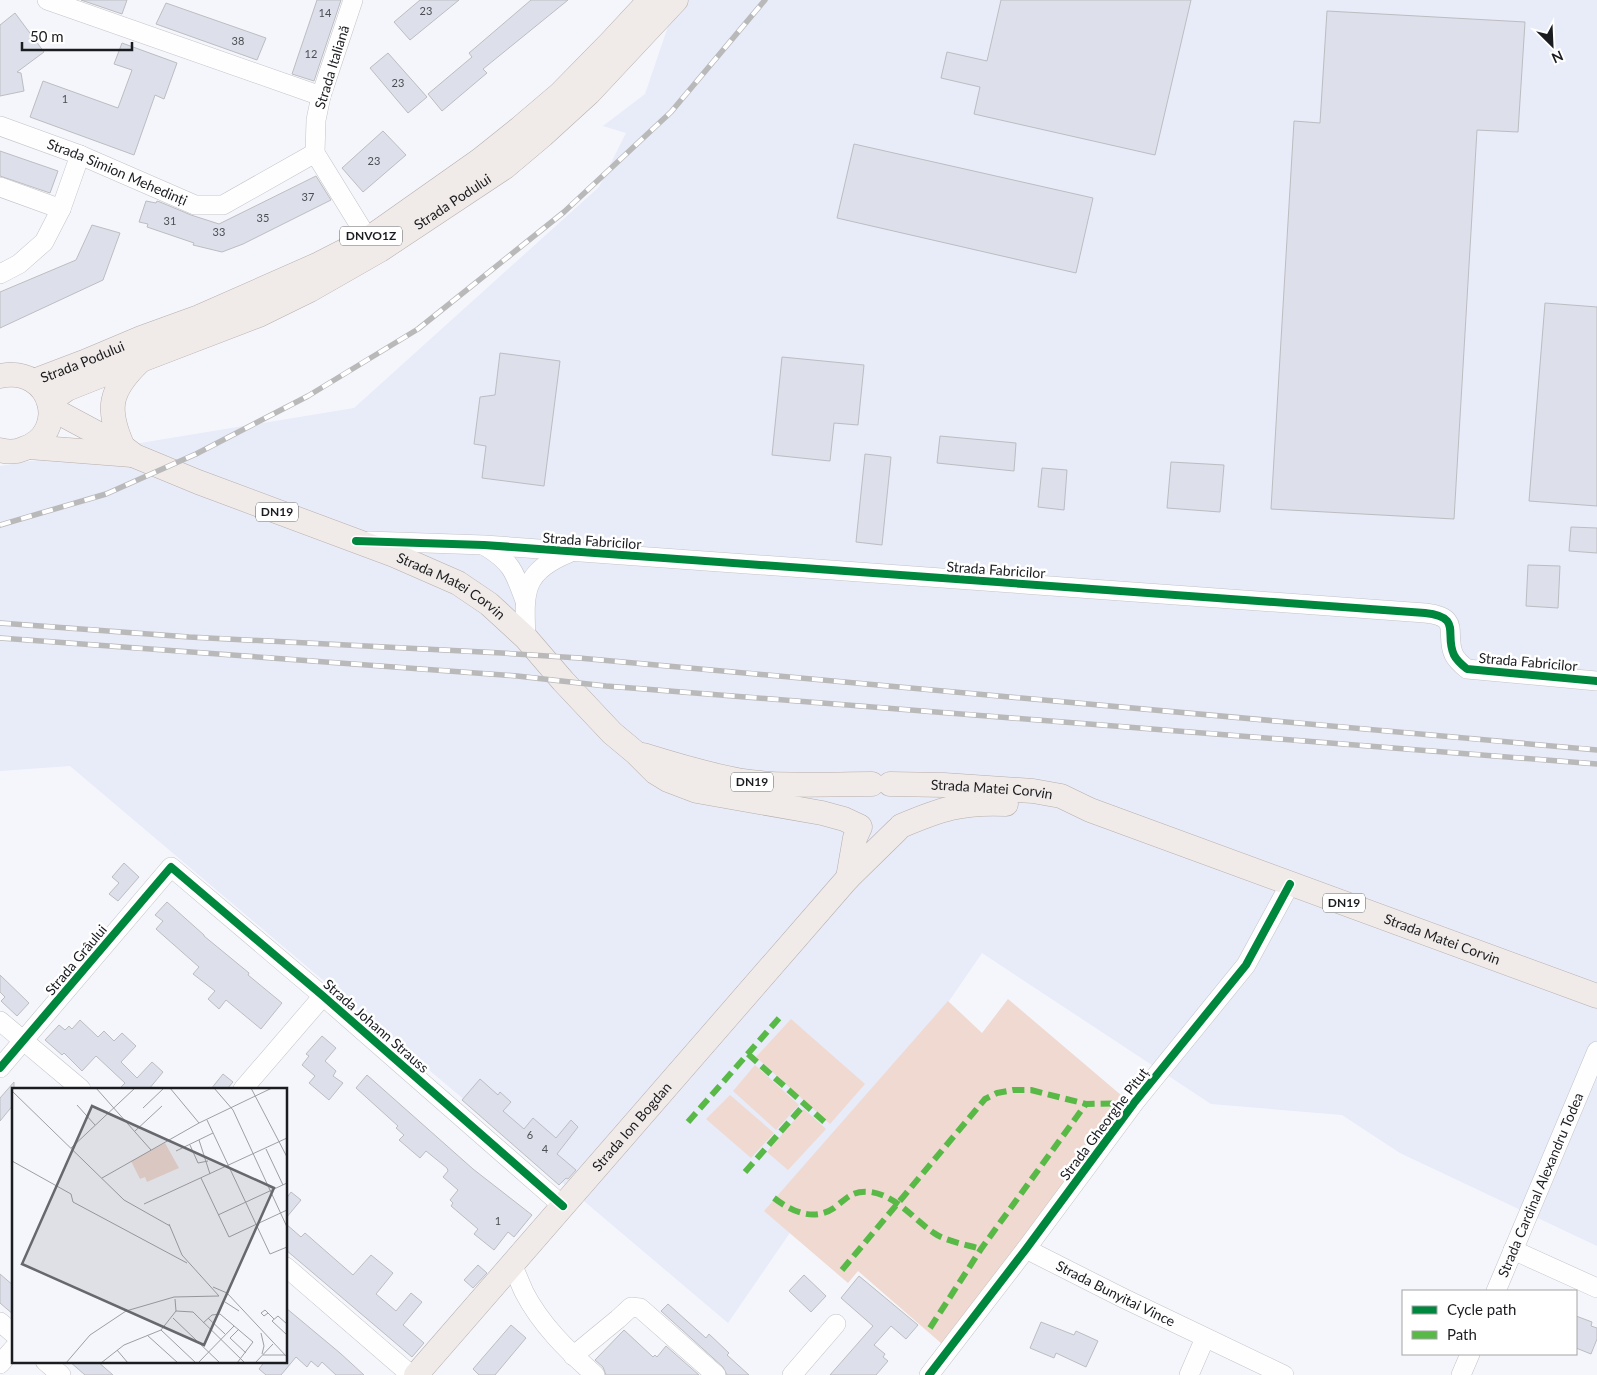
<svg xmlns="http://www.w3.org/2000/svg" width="1597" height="1375" font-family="Lato,sans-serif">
	<rect width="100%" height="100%" fill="#f5f6fb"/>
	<path fill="#e8ebf8" d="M677 0H1597V1246L1400 1153 1342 1115 1211 1104 982 953 728 1323 70 766 0 771V466L354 408 599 187 626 133 603 126 645 94Z"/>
	<g fill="#efd9d1">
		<path d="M1008 999 1128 1101 942 1344 858 1271 848 1283 764 1211 948 1001 982 1033Z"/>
		<path d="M791 1019 865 1084 830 1124 756 1057Z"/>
		<path d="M755 1065 799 1105 776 1130 733 1091Z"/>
		<path d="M730 1095 774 1133 751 1158 706 1119Z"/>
		<path d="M804 1109 826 1129 788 1170 767 1152Z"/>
	</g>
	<g fill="#dde0ea" stroke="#bcbdc1">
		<path d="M81 0H127L122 14Z"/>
		<path d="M317 0H341L314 81 292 74Z"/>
		<path d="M420 0H459L410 40 394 22Z"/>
		<path d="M531 0H568L483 69 487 73 442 111 428 94 472 57 469 53Z"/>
		<path d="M1001 0H1191L1155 155 974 114 980 87 941 78 947 52 987 61Z"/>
		<path d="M166 3 266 38 257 60 156 24Z"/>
		<path d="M1327 11 1525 22 1518 132 1477 130 1454 519 1271 509 1294 121 1320 123Z"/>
		<path d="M15 13 44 52 17 72 21 73 24 91 0 96V25Z"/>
		<path d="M122 43 177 63 164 99 155 95 134 155 30 117 43 81 118 108 132 70 114 64Z"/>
		<path d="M388 53 427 97 408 113 370 68Z"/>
		<path d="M383 131 406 155 363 192 342 168Z"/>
		<path d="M854 144 1093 198 1076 273 837 218Z"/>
		<path d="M0 151 58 171 50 193 0 176Z"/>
		<path d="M316 176 331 200 243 244 222 252 193 245 194 243 147 227 148 224 139 222 146 201 156 203 157 201 160 202 191 215 219 224Z"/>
		<path d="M92 225 120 233 103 280 0 328V292L76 260Z"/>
		<path d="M1545 303 1597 307V506L1529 501Z"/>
		<path d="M500 353 560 361 544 486 482 478 486 446 474 444 480 397 495 395Z"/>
		<path d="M782 357 864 365 858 425 834 423 830 461 772 455Z"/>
		<path d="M940 436 1016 443 1014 471 937 463Z"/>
		<path d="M865 454 891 457 882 545 856 542Z"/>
		<path d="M1171 462 1224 465 1220 512 1167 508Z"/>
		<path d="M1042 468 1067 470 1064 510 1038 507Z"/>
		<path d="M1571 527 1597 528V553L1569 551Z"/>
		<path d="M1528 565 1560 566 1558 608 1526 606Z"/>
		<path d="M124 863 139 877 118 901 109 894 119 883 112 877Z"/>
		<path d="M167 902 204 935V936L249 973 248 975 282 1003 261 1029 226 1000 219 1009 208 999 215 991 193 974 199 967 156 929 163 921 155 915Z"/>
		<path d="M0 975 29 1003 17 1016 1 1001 5 997 0 992Z"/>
		<path d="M80 1020 98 1037 104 1031 114 1041 122 1033 136 1046 121 1062 137 1078 152 1062 163 1072 149 1089H119L125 1083 96 1056 82 1071 64 1053 62 1055 45 1040 59 1025 65 1030 69 1026 72 1029Z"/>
		<path d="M322 1036 336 1048 325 1061 336 1071 333 1076 343 1083 329 1100 309 1083 315 1076 302 1065 309 1056 306 1054Z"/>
		<path d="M223 1074 233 1082 227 1089H211Z"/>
		<path d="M367 1075 473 1169 532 1215 514 1237 508 1232 494 1250 474 1234 478 1229 451 1206 453 1203 450 1200 458 1190 443 1177 448 1171 447 1168 426 1151 420 1158 399 1140 404 1135 396 1128 398 1126 356 1088Z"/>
		<path d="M480 1079 498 1095 500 1092 511 1102 503 1111 524 1129 533 1118 556 1138 571 1120 578 1127 557 1154 576 1170 568 1179 566 1178 559 1185 462 1100Z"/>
		<path d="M14 1082V1104L0 1121V1098Z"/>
		<path d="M291 1192 301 1200 286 1218V1199Z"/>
		<path d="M286 1224 301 1237 305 1233 353 1275 371 1255 393 1273 376 1294 396 1311 411 1293 422 1302 403 1325 424 1343 412 1357 286 1250Z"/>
		<path d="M478 1265 487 1273 473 1288 464 1280Z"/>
		<path d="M0 1274 14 1286V1315L0 1303Z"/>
		<path d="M804 1275 826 1296 811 1312 789 1291Z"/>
		<path d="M859 1276 918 1325 906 1339 891 1326 874 1345 885 1354 883 1357 888 1361 876 1375H830L873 1326 841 1298Z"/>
		<path d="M668 1304 706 1338 709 1334 729 1353 727 1355 749 1375H727L723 1367 661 1311Z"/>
		<path d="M286 1308 340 1353 364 1375H336L322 1362 318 1367 311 1361 307 1367 296 1357 281 1375H266L259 1369 265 1361H286Z"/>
		<path d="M1576 1316 1592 1322 1591 1326 1597 1328V1339L1591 1354 1576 1348Z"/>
		<path d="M1041 1322 1074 1335 1076 1331 1098 1341 1086 1367 1056 1353 1054 1358 1030 1348Z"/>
		<path d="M511 1325 526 1338 495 1375H479L473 1369Z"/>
		<path d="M624 1330 653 1357 655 1355 657 1357 666 1346 699 1375H606L603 1367 595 1360Z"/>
		<path d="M69 1361H97L113 1375H85Z"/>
	</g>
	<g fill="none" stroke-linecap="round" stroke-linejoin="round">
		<g stroke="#c2c3c7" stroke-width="20">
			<g id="minor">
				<path d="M47 0 321 96"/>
				<path d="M353 0 321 96 316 120 315 153 368 239"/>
				<path id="s1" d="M0 126 80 155 195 205H223L315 153"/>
				<path d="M0 187 61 209"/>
				<path d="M0 274 19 264 44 242 61 209 80 155"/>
				<path d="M368 541 484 545 1425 613C1463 617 1444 634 1454 655 1457 661 1462 665 1467 669L1597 681"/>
				<path d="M485 546C512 562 515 573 525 601"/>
				<path d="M526 638C524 592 522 572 569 553"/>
				<path d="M0 1021 81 1089"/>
				<path d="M0 1068 171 867 323 996 563 1206"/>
				<path d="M243 1089 323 996"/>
				<path id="s2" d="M1026 1249 1123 1298 1284 1375"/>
				<path d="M1513 1250 1597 1288"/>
				<path d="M512 1264C516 1273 520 1283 524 1292 541 1325 568 1351 595 1375"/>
				<path d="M286 1267 411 1375"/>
				<path id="s3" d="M1496 1291 1597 1051"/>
				<path d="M0 1322 14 1334"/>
				<path d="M573 1356 618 1319 631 1307 640 1308 716 1375"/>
				<path d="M45 1361 61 1375"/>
				<path d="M0 1364 14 1348"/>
				<path d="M792 1375 836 1324"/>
				<path d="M929 1375 1026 1249 1134 1103 1246 965 1290 884"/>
				<path d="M1189 1375 1205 1338"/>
				<path d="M1461 1375 1470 1354"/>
			</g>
		</g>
		<g stroke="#b7aeac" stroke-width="25">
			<g id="major">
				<path d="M0 376C53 365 70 434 23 449 16 452 7 452 0 450"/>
				<path id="s4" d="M34 381 84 362 141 338 199 317 319 264 368 239 480 160 520 128 560 94 610 43 650 0"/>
				<path id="s5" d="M50 401 67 389 92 379 259 315 310 290 380 250 505 167 543 135 589 93 676 0"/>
				<path id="s6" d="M52 409 123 447 135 456 198 482 394 555 458 583 489 604 526 638 563 681 612 733 636 753 655 772 668 780 697 791 822 813 844 819 859 826"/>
				<path d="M29 447 132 455"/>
				<path d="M123 447C106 409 109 391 139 362"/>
				<path d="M643 755C675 765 709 775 742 781 785 787 829 784 872 784"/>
				<path id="s7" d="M890 784 944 785 1033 791 1061 796 1090 810 1597 996"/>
				<path d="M901 826C941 809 962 802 1006 804"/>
				<path d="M848 878 855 838 860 827"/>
				<path id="s8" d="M416 1375 848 878 897 830"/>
			</g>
		</g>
		<use href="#minor" stroke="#fefefe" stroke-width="19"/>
		<use href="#major" stroke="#f0ebe8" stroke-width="24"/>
		<g stroke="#b9b9ba" stroke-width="5.5">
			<g id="rail">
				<path d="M0 525 106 494 196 454 308 396 418 329 564 212 671 112 765 0"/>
				<path d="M0 623 189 637 502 653 579 658 1597 750"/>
				<path d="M0 638 517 676 606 686 1597 764"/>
			</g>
		</g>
		<use href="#rail" stroke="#fff" stroke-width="4" stroke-dasharray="11" stroke-linecap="butt"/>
		<g stroke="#58b947" stroke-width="6" stroke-dasharray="12 6" stroke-linecap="butt">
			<path d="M748 1054 828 1125"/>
			<path d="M688 1122 781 1016"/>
			<path d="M745 1172 804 1105"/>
			<path d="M774 1198C791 1211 813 1222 834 1208 847 1198 852 1190 871 1192 897 1196 913 1219 934 1233 945 1241 968 1245 981 1249"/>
			<path d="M842 1270 985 1099 997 1093 1013 1090H1031L1086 1104 1134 1103"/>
			<path d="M930 1328 981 1249 1086 1104"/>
		</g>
		<g stroke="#fff" stroke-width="11">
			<g id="cycleway">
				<path d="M356 541 484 545 1425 613C1463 617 1444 634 1454 655 1457 661 1462 665 1467 669L1597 681"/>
				<path d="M0 1068 171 867 323 996 563 1206"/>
				<path d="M929 1375 1026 1249 1134 1103 1246 965 1290 884"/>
			</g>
		</g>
		<use href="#cycleway" stroke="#00873e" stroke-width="8"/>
	</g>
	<g text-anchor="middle" stroke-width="5" stroke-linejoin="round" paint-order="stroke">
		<g font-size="11" fill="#4c4e54">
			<text x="426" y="15">23</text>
			<text x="325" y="17">14</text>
			<text x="238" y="45">38</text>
			<text x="311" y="58">12</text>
			<text x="398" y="87">23</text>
			<text x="65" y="103">1</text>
			<text x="374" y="165">23</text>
			<text x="308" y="201">37</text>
			<text x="263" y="222">35</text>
			<text x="170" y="225">31</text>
			<text x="219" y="236">33</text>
			<text x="530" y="1139">6</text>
			<text x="545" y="1153">4</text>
			<text x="498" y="1225">1</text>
		</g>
		<g fill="#fff" stroke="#5f6063" stroke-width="1">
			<rect x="340" y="226.5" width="62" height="19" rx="4"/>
			<rect x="256" y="502.5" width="42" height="19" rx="4"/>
			<rect x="731" y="772.5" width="42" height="19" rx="4"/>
			<rect x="1323" y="893.5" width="42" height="19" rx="4"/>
		</g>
		<g font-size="12" font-weight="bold" fill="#1b1c20">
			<text x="371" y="240">DNVO1Z</text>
			<text x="277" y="516">DN19</text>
			<text x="752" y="786">DN19</text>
			<text x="1344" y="907">DN19</text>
		</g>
		<g font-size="14" fill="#1b1c20" stroke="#fff">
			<text transform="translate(332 67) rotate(-73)" y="5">Strada Italiană</text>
			<text dy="5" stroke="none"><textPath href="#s1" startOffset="126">Strada Simion Mehedinți</textPath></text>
			<text dy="5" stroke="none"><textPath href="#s5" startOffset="451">Strada Podului</textPath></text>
			<text dy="5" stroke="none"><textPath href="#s4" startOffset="52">Strada Podului</textPath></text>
			<text transform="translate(592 541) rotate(4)" y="5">Strada Fabricilor</text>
			<text transform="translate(996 570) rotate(4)" y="5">Strada Fabricilor</text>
			<text dy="5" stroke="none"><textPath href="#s6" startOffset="438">Strada Matei Corvin</textPath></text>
			<text transform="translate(1528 662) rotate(5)" y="5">Strada Fabricilor</text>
			<text dy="5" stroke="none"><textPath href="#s7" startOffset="102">Strada Matei Corvin</textPath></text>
			<text dy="5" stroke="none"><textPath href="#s7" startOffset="579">Strada Matei Corvin</textPath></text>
			<text transform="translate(76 960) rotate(-50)" y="5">Strada Grâului</text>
			<text transform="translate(376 1026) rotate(41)" y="5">Strada Johann Strauss</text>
			<text transform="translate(1104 1124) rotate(-53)" y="5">Strada Gheorghe Pituț</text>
			<text dy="5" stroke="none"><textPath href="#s8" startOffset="329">Strada Ion Bogdan</textPath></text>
			<text dy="5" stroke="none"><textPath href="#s3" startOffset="115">Strada Cardinal Alexandru Todea</textPath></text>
			<text dy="5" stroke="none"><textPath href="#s2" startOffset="100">Strada Bunyitai Vince</textPath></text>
		</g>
	</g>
	<g transform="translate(12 1088)">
		<rect width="275" height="275" fill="#f5f6fb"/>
		<path d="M153 55 167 80 135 94 133 89 128 91 119 73Z" fill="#efd9d1"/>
		<path fill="none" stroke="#9e9fa3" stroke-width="1" d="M84 0 139 62M158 0 187 35M202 0 221 22 275 139M239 0 275 69M0 3 112 112 158 138M65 17 83 37M131 20 152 0M195 32 258 166 275 159M123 43 150 18M187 52 198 86M178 57 186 75 196 73M59 60 123 0M254 61 271 97M164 63 201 45M0 73 59 106 61 114 175 175M90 90 187 35 260 0M189 90 217 149 275 122M132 116 275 50M206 127 275 95M157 136 170 167 207 208M201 199 215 205 275 269M213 214 227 223M164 223 181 224 233 275M256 225 252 228 249 225 253 222 262 231M161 230 208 275M196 230 213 246M191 235 200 227 208 226 241 254 225 275M275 236 266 228 260 233 275 247M227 241 218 250 234 265M149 242 184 275M249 245 252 258 250 266M135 247 166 275M105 262 116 275M251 267H273M54 275 78 247 114 223 162 209 207 208M89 275 112 257 149 242 164 223 163 211M186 275 222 238M243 275 261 256"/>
		<path fill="#67686d" fill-opacity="0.15" stroke="#67686d" stroke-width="2.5" d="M80 18 262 100 192 257 10 176Z"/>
		<rect width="275" height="275" fill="none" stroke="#1b1c20" stroke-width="2.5"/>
	</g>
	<rect x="1402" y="1290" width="175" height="65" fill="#ffffff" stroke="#a4a4a6"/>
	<rect x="1412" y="1306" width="25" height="8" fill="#00873e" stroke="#a4a4a6"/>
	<text x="1447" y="1315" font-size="15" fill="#1b1c20">Cycle path</text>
	<rect x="1412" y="1331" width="25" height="8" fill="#58b947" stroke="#a4a4a6"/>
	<text x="1447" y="1340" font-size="15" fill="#1b1c20">Path</text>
	<g transform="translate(1552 45) rotate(156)" stroke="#ffffff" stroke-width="4" paint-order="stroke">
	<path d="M0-4L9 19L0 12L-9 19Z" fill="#1b1c20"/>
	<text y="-8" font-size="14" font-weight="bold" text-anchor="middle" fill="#1b1c20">N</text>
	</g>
	<path d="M22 42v8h110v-8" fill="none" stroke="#1b1c20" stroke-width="2.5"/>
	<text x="30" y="42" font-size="15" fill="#1b1c20" stroke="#ffffff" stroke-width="4" paint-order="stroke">50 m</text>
</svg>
